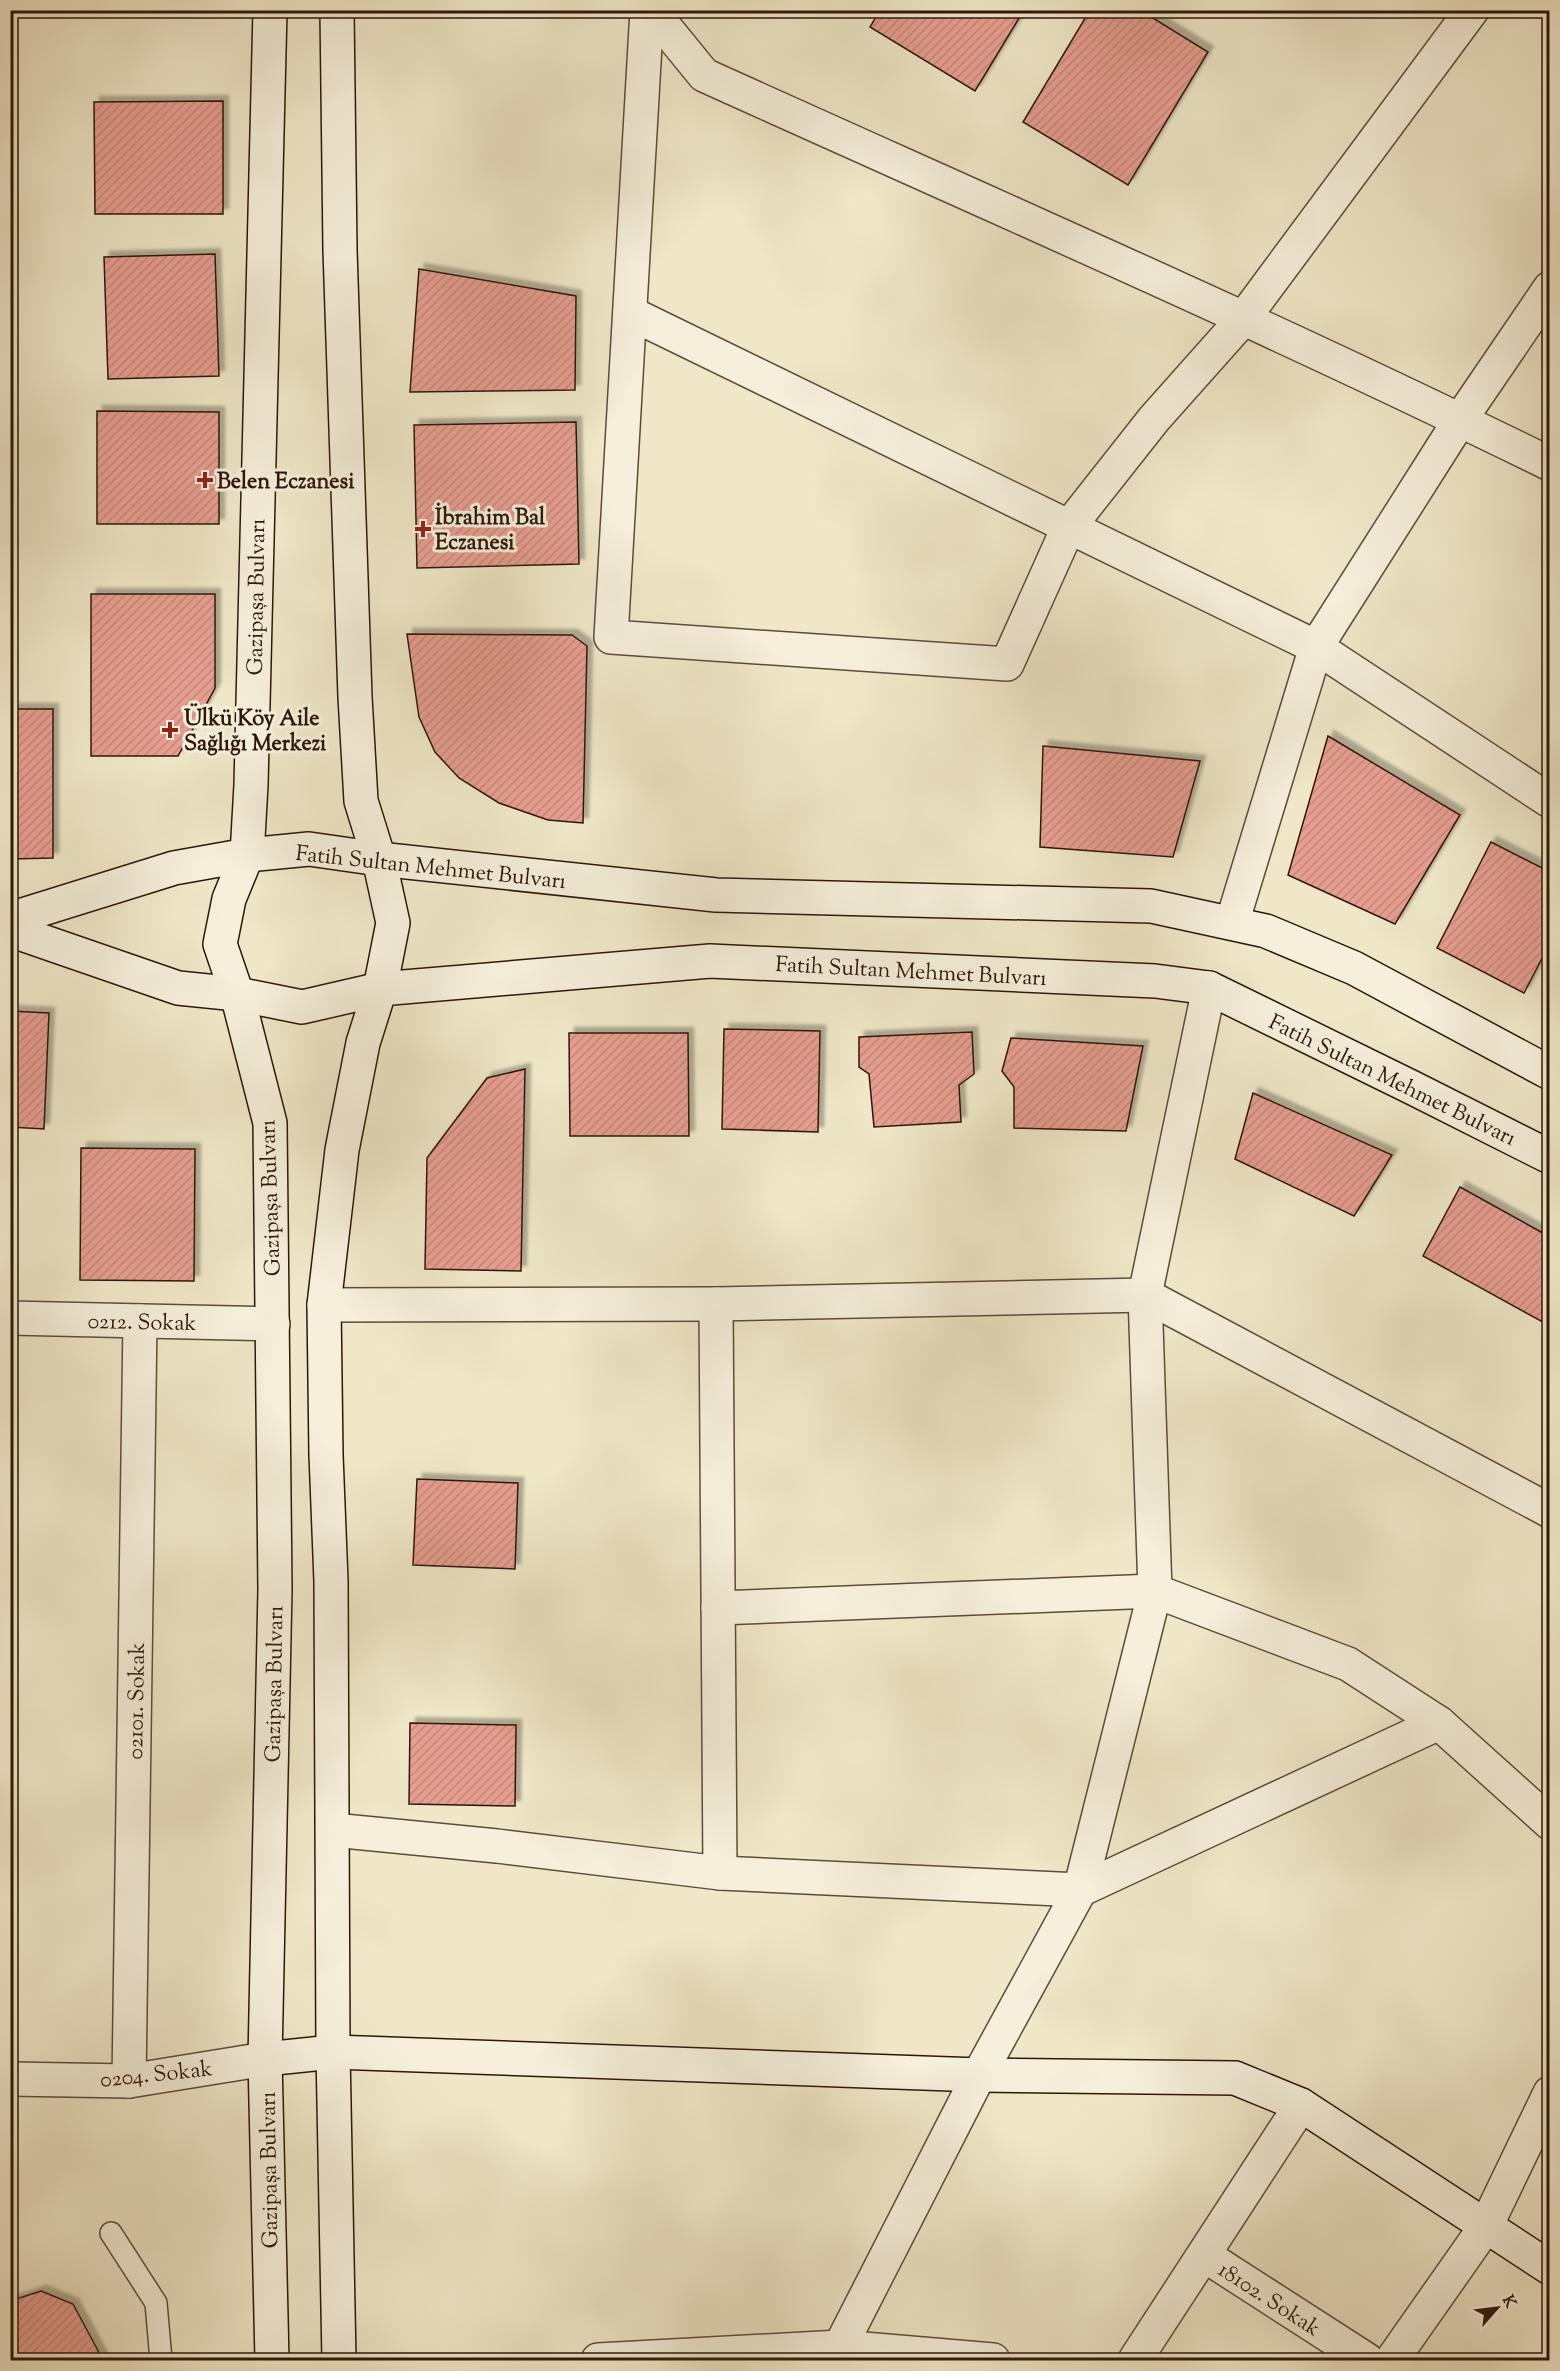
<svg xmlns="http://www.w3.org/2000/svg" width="1560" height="2371" font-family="'Sorts Mill Goudy',serif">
	<defs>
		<pattern id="building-hatch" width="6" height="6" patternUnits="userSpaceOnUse" patternTransform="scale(1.5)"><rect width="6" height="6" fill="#e69e90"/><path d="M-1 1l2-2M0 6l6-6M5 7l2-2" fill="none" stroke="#c6877b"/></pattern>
		<filter id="shadow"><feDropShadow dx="5.5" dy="-5.5" stdDeviation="1.5" flood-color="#0004"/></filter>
	</defs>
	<rect width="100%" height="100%" fill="#efe7c8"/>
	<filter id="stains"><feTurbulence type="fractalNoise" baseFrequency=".00333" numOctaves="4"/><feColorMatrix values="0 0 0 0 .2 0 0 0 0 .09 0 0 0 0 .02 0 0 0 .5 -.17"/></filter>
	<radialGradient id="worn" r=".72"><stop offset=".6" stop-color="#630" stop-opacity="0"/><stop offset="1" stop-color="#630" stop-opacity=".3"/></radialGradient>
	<g fill="url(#building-hatch)" stroke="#2d1709" stroke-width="1.5" filter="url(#shadow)">
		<path d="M880 10H1024L975 91 870 27Z"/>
		<path d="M1090 10H1140L1208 52 1128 185 1023 122Z"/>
		<path d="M223 101V214H95L94 102Z"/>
		<path d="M215 254 219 376 108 379 104 257Z"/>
		<path d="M419 269 576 296 575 390 410 392Z"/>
		<path d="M97 411 219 412V524H97Z"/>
		<path d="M576 422 579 564 417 568 414 425Z"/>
		<path d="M91 594H215V688L178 756H91Z"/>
		<path d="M407 634 572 635 587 646 583 823 548 820 499 803 459 778 435 752 419 717Z"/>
		<path d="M10 709H53V858L10 859Z"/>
		<path d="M1328 736 1460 815 1395 924 1288 875Z"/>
		<path d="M1043 746 1200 761 1173 857 1040 847Z"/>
		<path d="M1491 842 1550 872V943L1524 993 1437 948Z"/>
		<path d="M10 1011 49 1013 44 1129 10 1127Z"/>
		<path d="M724 1029 820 1031 818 1132 722 1129Z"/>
		<path d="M972 1032 974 1074 959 1085 961 1122 874 1127 869 1074 859 1067V1037Z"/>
		<path d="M569 1033H688L689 1136H570Z"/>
		<path d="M1011 1038 1143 1046 1126 1131 1014 1128V1087L1002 1071Z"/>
		<path d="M525 1069 521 1271 425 1269 427 1158 487 1078Z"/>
		<path d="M1253 1093 1392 1155 1354 1216 1235 1159Z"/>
		<path d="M81 1148 195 1149 194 1281 80 1280Z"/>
		<path d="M1460 1187 1550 1237V1326L1423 1256Z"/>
		<path d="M417 1479 518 1483 515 1569 413 1565Z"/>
		<path d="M410 1723 516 1725 515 1806 409 1804Z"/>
		<path d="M41 2291 73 2304 103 2360H10V2301Z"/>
	</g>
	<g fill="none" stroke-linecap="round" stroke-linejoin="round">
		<g stroke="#5e4b39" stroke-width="24">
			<path id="lane" d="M111 2233 156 2303 161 2360"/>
		</g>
		<g stroke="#5e4b39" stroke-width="36">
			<g id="street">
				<path d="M647 10 611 637 1007 664 1068 528 1154 419 1243 319 1472 10"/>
				<path d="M651 10 704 75C987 203 1272 327 1550 464"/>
				<path d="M630 313 1316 647 1550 801"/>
				<path d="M1232 923 1316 647 1460 420 1550 288"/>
				<path d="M716 1304 720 1873"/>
				<path d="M324 1305 716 1304 1145 1295 1550 1511"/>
				<path d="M10 1318 273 1324"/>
				<path d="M718 1608 1155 1591 1348 1664 1439 1723 1550 1823"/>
				<path d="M333 1830 497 1846 720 1873 1080 1890 1439 1723"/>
				<path d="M10 2079 129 2081 265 2059"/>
				<path d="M129 2081 140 1321"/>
				<path d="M1204 2255 1367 2360"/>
				<path d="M840 2347 979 2075 1080 1890 1155 1591 1145 1295 1209 988"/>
				<path d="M598 2360 840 2347 993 2360"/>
				<path d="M1135 2360 1301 2105"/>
				<path d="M1392 2360 1486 2226 1550 2093"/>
			</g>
		</g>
		<g stroke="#2d1709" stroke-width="36">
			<g id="secondary">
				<path d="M270 10 251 785 247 855 229 899 220 944 237 994 270 1123 275 1589 265 2059 272 2360"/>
				<path d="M337 10 340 250 355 697 361 801 379 859 393 923 380 989 363 1043 342 1150 324 1305 326 1455 331 1581 333 2052 339 2360"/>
				<path d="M10 919 174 868 247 855 309 849 379 859 716 895 1151 906 1266 931 1354 968 1550 1073"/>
				<path d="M10 930 178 988 237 994 302 1007 380 989 710 961 1155 981 1209 988 1411 1087 1550 1157"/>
				<path d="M265 2059 333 2052 979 2075 1235 2078 1301 2105 1550 2268"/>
			</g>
		</g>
		<use href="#lane" stroke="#f5efdb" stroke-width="21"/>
		<use href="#street" stroke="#f5efdb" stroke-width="33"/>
		<use href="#secondary" stroke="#f5efdb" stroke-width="33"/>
	</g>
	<g fill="#8f2418" stroke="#f5efdb" stroke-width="2">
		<path d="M202 471h6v6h6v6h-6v6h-6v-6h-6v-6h6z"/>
		<path d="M420 520h6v6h6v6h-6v6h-6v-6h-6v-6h6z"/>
		<path d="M167 721h6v6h6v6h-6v6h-6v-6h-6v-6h6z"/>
	</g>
	<g text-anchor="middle" stroke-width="6" stroke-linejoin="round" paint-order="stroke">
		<g font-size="22" font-weight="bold" fill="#2d1709" stroke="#f5efdb" text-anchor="start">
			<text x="217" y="488">Belen Eczanesi</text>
			<text x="435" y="524">İbrahim Bal<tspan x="435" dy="25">Eczanesi</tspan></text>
			<text x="184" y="725">Ülkü Köy Aile<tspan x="184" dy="25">Sağlığı Merkezi</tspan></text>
		</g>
		<g font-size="22" fill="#2d1709" stroke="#f5efdb">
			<text transform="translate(255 597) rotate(-89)" y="8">Gazipaşa Bulvarı</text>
			<text transform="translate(431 866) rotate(6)" y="8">Fatih Sultan Mehmet Bulvarı</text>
			<text transform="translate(911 970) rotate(3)" y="8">Fatih Sultan Mehmet Bulvarı</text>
			<text transform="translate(1393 1079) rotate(26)" y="8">Fatih Sultan Mehmet Bulvarı</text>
			<text transform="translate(269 1198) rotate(-92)" y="8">Gazipaşa Bulvarı</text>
			<text transform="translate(142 1321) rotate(1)" y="8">0212. Sokak</text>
			<text transform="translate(273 1684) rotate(-89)" y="8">Gazipaşa Bulvarı</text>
			<text transform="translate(135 1701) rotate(-89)" y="8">02101. Sokak</text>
			<text transform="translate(156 2073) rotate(-6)" y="8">0204. Sokak</text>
			<text transform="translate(268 2170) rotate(-91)" y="8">Gazipaşa Bulvarı</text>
			<text transform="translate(1270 2298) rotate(33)" y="8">18102. Sokak</text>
		</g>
	</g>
	<rect width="1560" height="2371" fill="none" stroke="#efe7c8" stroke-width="36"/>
	<rect x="12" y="12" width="1536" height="2347" fill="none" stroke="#2d1709" stroke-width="3"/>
	<rect x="18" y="18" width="1524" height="2335" fill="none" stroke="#2d1709" stroke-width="1.5"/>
	<g transform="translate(1497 2308) rotate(62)" stroke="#f5efdb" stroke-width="4.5" paint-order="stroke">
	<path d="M0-4.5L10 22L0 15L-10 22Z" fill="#2d1709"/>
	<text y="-9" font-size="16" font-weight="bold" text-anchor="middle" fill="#2d1709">K</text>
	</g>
	<rect width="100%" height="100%" filter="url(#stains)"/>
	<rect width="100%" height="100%" fill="url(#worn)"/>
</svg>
